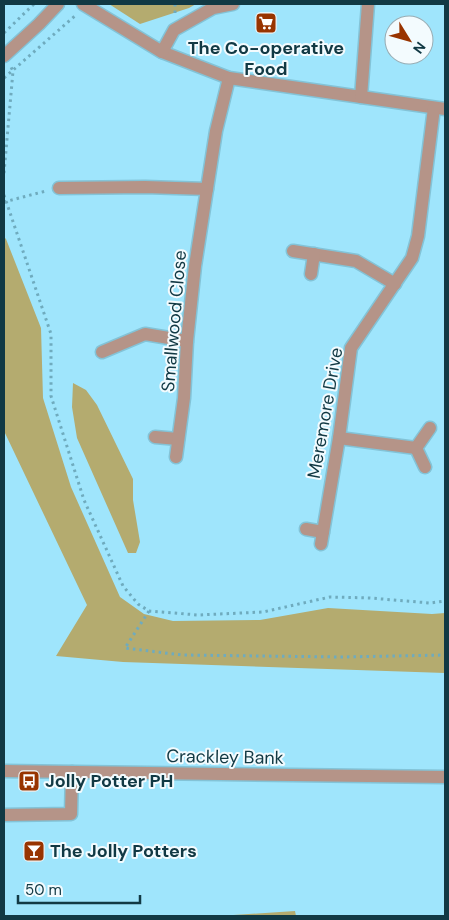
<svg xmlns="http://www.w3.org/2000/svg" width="449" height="920" font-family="'DM Sans',sans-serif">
	<rect width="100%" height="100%" fill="#9fe5fc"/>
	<g fill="#b4ab6f">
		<path d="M109 4H196L189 8 140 24Z"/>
		<path d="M4 237 6 239 41 328 43 398 71 487 120 597 144 614 173 621 260 620 328 608 432 614 445 613V673L123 662 56 656 87 605 4 431Z"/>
		<path d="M73 383 86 390 97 405 133 479V500L140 542 136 553H128L77 438 72 407Z"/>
		<path d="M295 911 296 916H218Z"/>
	</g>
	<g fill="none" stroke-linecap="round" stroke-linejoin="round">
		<g stroke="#83c3d7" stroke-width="15">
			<g id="minor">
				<path d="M83 4 162 52 229 78 445 109"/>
				<path d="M162 52 174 30 213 8 233 4"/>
				<path d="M4 56 39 24 58 4"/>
				<path d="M361 97 368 4"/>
				<path d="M59 188 145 187 207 189"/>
				<path d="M293 251 356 261 395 284"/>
				<path d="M311 274 314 254"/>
				<path d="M102 352 145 334 187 341"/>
				<path d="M155 437 178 439"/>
				<path d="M339 438 416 448"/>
				<path d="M176 457 184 398 187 341 195 266 216 131 229 78"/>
				<path d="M425 467 416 448 430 428"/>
				<path d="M306 529 323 532"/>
				<path d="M321 544 339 438 351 348 412 258 418 236 434 108"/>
				<path d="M4 771 445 777"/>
				<path d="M4 815 71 814 72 772"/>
			</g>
		</g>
		<g stroke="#6fabbe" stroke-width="3" stroke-dasharray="2.5 4" stroke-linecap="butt">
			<path d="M175 13V4"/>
			<path d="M4 33 34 4"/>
			<path d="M4 78 76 15"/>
			<path d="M4 173 13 71 11 67"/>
			<path d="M4 195 51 334V396L84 500 123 586 138 604 149 611 198 615 263 612 330 597 370 598 430 603 445 601"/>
			<path d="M4 202 46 191"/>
			<path d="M149 611 125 648 182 655 341 657 445 655"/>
		</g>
		<use href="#minor" stroke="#b59488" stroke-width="12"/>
	</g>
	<defs>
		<g id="supermarket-square" transform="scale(1.125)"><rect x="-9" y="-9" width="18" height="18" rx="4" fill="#983400" stroke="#f3fbfe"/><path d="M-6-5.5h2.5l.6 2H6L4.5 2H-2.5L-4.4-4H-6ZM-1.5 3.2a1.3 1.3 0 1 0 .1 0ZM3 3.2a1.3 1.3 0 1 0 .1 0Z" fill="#fff"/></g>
		<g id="bus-square" transform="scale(1.125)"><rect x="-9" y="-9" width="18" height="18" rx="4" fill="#983400" stroke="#f3fbfe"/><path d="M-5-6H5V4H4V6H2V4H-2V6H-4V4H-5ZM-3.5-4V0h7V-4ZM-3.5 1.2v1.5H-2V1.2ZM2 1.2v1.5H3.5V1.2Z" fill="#fff"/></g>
		<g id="bar-square" transform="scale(1.125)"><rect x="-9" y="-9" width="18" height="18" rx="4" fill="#983400" stroke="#f3fbfe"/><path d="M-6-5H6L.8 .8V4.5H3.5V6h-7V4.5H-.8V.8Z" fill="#fff"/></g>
	</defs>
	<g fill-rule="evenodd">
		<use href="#supermarket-square" x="266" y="23"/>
		<use href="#bus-square" x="29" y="781"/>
		<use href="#bar-square" x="34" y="851"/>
	</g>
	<g text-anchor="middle" stroke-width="4" stroke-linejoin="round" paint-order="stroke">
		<g font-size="18" font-weight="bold" fill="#113944" stroke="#f3fbfe" text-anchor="start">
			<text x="266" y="54" text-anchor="middle">The Co-operative<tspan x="266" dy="21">Food</tspan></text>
			<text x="45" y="787">Jolly Potter PH</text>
			<text x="50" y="857">The Jolly Potters</text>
		</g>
		<g font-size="18" fill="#113944" stroke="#f3fbfe">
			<text transform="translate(174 321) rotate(-85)" y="6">Smallwood Close</text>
			<text transform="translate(325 413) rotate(-80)" y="6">Meremore Drive</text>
			<text transform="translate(225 757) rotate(1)" y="6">Crackley Bank</text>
		</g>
	</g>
	<rect width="449" height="920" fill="none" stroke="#113944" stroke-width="10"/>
	<g transform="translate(409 40) rotate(127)"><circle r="24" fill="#f3fbfe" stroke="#99adb4"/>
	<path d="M0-4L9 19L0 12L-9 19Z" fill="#983400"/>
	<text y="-8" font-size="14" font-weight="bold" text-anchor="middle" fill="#113944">N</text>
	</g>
	<path d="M18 895v8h122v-8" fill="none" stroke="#113944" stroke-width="2.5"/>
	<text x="25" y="895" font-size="15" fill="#113944" stroke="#f3fbfe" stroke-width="4" paint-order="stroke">50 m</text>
</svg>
